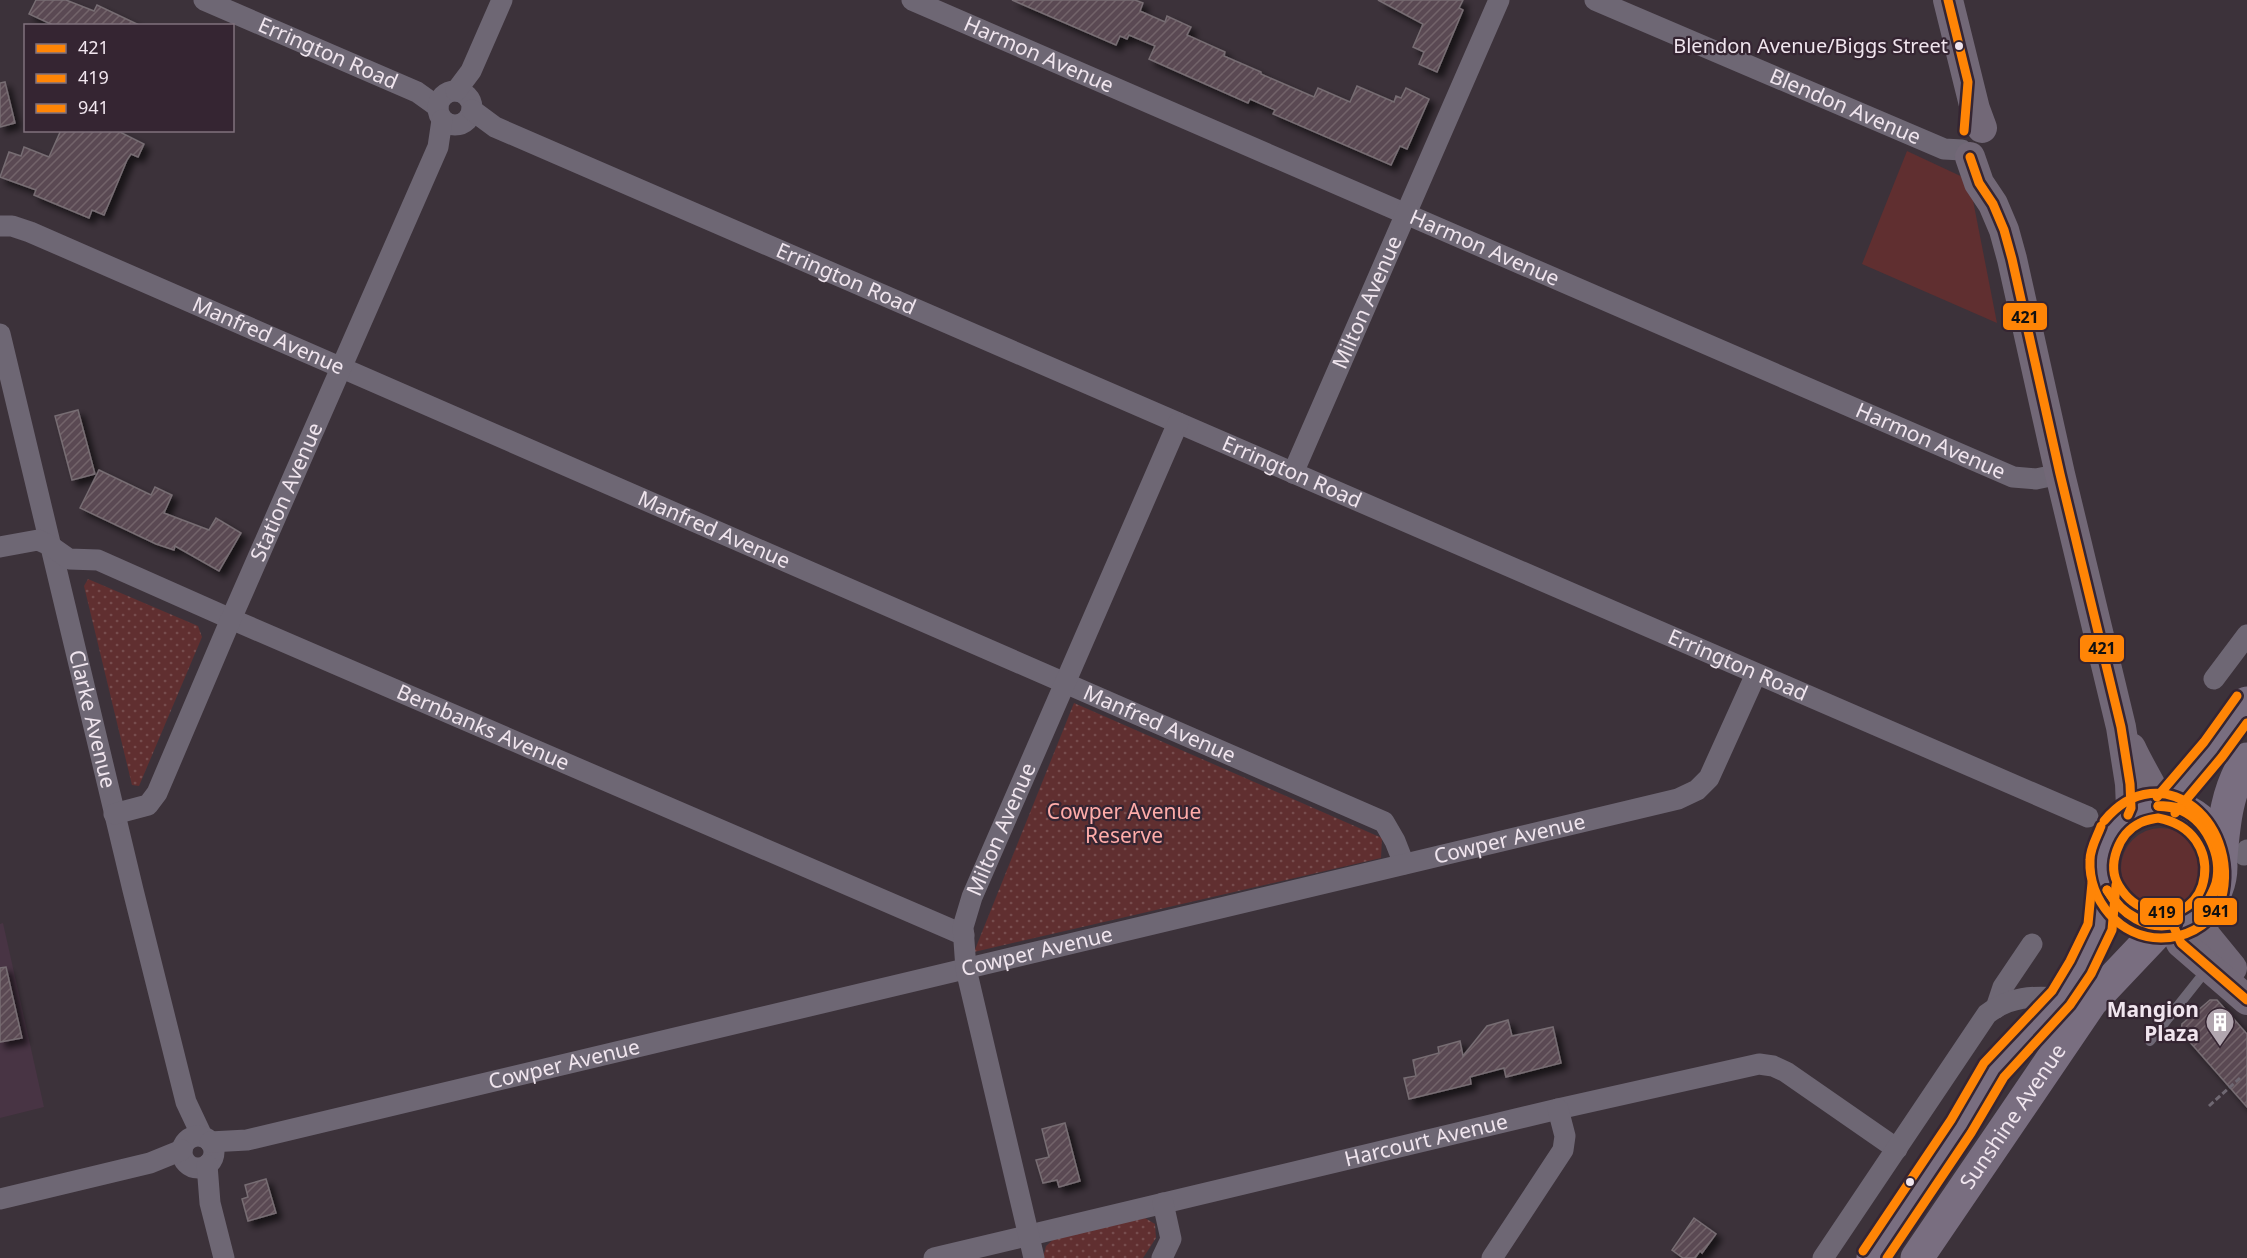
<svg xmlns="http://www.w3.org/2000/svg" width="2247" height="1258" font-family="'Noto Sans',sans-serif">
	<defs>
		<pattern id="park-dots" width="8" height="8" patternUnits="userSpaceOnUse" patternTransform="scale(1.5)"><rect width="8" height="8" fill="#602f30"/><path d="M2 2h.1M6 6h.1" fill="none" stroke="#774d4e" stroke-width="1.8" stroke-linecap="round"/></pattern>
		<pattern id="building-hatch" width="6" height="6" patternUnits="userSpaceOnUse" patternTransform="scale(1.5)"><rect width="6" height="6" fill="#5a4a52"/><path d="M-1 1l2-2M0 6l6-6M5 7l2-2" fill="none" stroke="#72646b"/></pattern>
		<filter id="shadow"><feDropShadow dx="5.5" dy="5.5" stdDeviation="3" flood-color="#0009"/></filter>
	</defs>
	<rect width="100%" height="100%" fill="#3c323a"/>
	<path fill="#483444" d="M3 923 44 1107 0 1118V924Z"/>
	<g fill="#602f30">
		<path d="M1907 151 1969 180 1997 323 1862 264Z"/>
		<circle cx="2161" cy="868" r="40"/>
	</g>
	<g fill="url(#park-dots)">
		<path d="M88 579 198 626 202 637 139 786 132 785 84 586Z"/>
		<path d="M1074 703 1382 838 1381 858 974 952Z"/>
		<path d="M1145 1218 1155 1224 1156 1238 1143 1258H1043L1046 1246 1056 1237Z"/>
	</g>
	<g fill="url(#building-hatch)" stroke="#776d73" stroke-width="1.5" filter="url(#shadow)">
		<path d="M36 0H66L94 11 97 5 141 26H55L29 14Z"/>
		<path d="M1012 0H1135L1143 3 1140 11 1165 22 1167 16 1191 27 1187 35 1225 52 1224 56 1261 72V74L1314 97 1318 88 1350 102 1357 86 1394 102 1396 96 1401 98 1406 88 1429 99 1407 149 1400 146 1391 165 1273 114 1275 110 1250 99 1248 103 1149 59 1155 46 1129 35 1127 39 1120 36 1116 45Z"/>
		<path d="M1378 0H1463L1459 8 1463 10 1437 72 1419 64 1424 52 1413 47 1423 24Z"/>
		<path d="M5 82 15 123 0 127V83Z"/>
		<path d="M61 130H116L144 144 138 157 131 154 127 160 104 215 92 210 89 218 34 195 36 190 0 177 9 152 21 156 24 147 49 157Z"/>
		<path d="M78 410 95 474 72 480 55 416Z"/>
		<path d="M99 470 151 495 155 487 172 495 164 513 209 530 216 518 241 533 219 571 175 546 174 550 156 544 80 508Z"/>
		<path d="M6 967 22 1038 0 1042V968Z"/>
		<path d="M2210 1000H2217L2247 1034V1107L2181 1032 2182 1024Z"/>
		<path d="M1508 1020 1512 1036 1553 1027 1561 1063 1506 1077 1504 1068 1470 1077 1471 1084 1409 1099 1404 1078 1416 1076 1413 1060 1439 1053 1438 1047 1460 1041 1463 1056 1487 1026Z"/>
		<path d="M1065 1123 1080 1181 1059 1187 1057 1180 1043 1183 1036 1160 1049 1157 1042 1129Z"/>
		<path d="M266 1179 276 1213 248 1221 242 1199 248 1197 245 1185Z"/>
		<path d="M1694 1218 1716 1234 1702 1253 1700 1251 1695 1258H1683L1672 1250Z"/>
	</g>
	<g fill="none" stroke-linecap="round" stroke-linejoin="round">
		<path stroke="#6f6872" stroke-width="3" stroke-dasharray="6 3" stroke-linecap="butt" d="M2209 1106 2240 1078"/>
		<path stroke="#6e6774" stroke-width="10" d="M2150 1041 2208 968"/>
		<g stroke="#6e6774" stroke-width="21">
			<path id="s1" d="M204 0 417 92 438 107"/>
			<path id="s2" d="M912 0 2013 477 2036 479 2060 474"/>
			<path id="s3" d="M1595 0 1944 149 1962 150"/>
			<circle cx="455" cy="108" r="17"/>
			<path d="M456 91 471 71 502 0"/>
			<path id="s4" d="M472 110 495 127 2088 817"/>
			<path id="s5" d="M0 226H12L30 232 1384 822 1395 841 1404 864"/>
			<path id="s6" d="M0 334 133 890 186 1102 202 1136"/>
			<path id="s7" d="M1293 473 1499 0"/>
			<path id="s8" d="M0 547 38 540 49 545 69 559 98 560 231 619 964 935"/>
			<path d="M2214 679 2247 635"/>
			<path id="s9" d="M114 814 148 805 157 793 231 619 438 147 442 120"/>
			<path d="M2244 855 2247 850"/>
			<path d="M1996 1008 2003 987 2032 944"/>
			<circle cx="198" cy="1152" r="16"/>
			<path id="s10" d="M210 1142 247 1140 1678 799 1697 790 1709 778 1756 674"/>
			<path d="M207 1165 210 1203 224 1258"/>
			<path d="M0 1199 150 1163 182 1150"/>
			<path id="s11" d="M934 1258 1558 1109 1759 1064 1773 1066 1786 1072 1897 1149"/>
			<path id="s12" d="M1034 1258 966 969 963 927 972 897 1178 423"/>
			<path d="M1162 1258 1171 1239 1163 1203"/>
			<path d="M1492 1258 1563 1150 1565 1136 1558 1109"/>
			<path d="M1823 1258 1987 1014C2010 996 2033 996 2061 998"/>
		</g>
		<g stroke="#726877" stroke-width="30">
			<path d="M1948 0 1975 109 1982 128"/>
			<path d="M1970 157 1979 183 1993 204 2004 230 2012 259 2060 474 2121 727 2130 784 2131 808 2128 815"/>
			<path d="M2131 748C2140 768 2152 785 2160 805"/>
			<path d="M2199 912 2205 935 2232 968"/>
			<path d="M2173 925 2181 943 2247 1000"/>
		</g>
		<g stroke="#796e80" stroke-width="33">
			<path d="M2166 805 2213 749 2247 703"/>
			<circle cx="2161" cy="866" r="60"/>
			<path d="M2221 857C2224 822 2227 789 2247 759"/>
			<path d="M1873 1258 1961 1126 1994 1070 2009 1052 2061 998 2081 967 2100 927 2104 884"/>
			<path id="s13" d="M1917 1258 2091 1002 2163 926"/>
		</g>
		<g stroke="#352532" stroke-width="14">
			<g id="bus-1">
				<path d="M1948 0 1968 82 1964 131"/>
				<path d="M1970 157 1979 183 1993 204 2004 230 2012 259 2060 474 2121 727 2130 784 2131 808 2128 815"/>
				<path d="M2158 806C2164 807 2171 807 2177 809 2205 818 2223 855 2216 883 2214 890 2209 898 2206 905"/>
				<path d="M2158 806C2199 802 2230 847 2218 885 2216 892 2210 898 2206 905"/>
				<path d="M2107 890C2124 917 2144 926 2176 924"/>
				<path d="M2107 890C2121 914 2147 932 2176 924"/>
				<path d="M2173 925 2181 943 2247 1000"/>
			</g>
		</g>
		<g stroke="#352532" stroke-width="14">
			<g id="bus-2">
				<path d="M2175 813 2222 757 2247 723"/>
				<path d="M2158 818C2230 831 2212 929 2151 911 2136 906 2127 899 2119 886 2106 865 2119 833 2140 823 2145 820 2153 819 2158 818Z"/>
				<path d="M1887 1258 1971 1133 2004 1077 2070 1005 2091 974 2112 930 2116 885"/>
			</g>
		</g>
		<g stroke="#352532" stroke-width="14">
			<g id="bus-3">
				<path d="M2157 797 2204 742 2237 696"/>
				<path d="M2101 826C2097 837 2090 848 2090 860 2088 900 2120 938 2161 938 2185 938 2206 927 2219 907 2247 826 2162 751 2104 821"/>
				<path d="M1863 1251 1951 1120 1984 1063 2052 991 2070 961 2088 924 2092 883"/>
			</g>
		</g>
		<use href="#bus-1" stroke="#ff8506" stroke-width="9"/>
		<use href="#bus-2" stroke="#ff8506" stroke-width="9"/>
		<use href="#bus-3" stroke="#ff8506" stroke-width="9"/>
	</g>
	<defs>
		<g id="building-pin" transform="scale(1.5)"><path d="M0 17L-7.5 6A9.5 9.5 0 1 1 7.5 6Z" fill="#b1a6af" stroke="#352532"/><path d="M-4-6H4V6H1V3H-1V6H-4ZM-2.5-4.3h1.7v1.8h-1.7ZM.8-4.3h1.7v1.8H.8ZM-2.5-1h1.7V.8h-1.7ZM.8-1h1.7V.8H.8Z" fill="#fff"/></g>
	</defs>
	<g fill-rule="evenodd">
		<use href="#building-pin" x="2220" y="1022"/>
	</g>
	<g fill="#f0e5ee" stroke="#352532" stroke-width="2">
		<circle cx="1959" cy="46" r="5"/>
		<circle cx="1910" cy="1182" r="5"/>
	</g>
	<g text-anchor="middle" stroke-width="4.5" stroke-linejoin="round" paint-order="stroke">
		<g font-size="20" fill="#f0e5ee" stroke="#352532" text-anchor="end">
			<text x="1948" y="53">Blendon Avenue/Biggs Street</text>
		</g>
		<g font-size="21" fill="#f0e5ee" stroke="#352532">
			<text dy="7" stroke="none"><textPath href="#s1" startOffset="135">Errington Road</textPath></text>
			<text dy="7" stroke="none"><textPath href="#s2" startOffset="138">Harmon Avenue</textPath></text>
			<text dy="7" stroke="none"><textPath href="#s3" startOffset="272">Blendon Avenue</textPath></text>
			<text dy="7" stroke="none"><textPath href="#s2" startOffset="624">Harmon Avenue</textPath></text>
			<text dy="7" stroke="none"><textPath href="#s4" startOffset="411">Errington Road</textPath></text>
			<text dy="7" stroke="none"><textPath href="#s7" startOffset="186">Milton Avenue</textPath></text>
			<text dy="7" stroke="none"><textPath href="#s5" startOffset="291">Manfred Avenue</textPath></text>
			<text dy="7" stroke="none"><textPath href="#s2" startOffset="1110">Harmon Avenue</textPath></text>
			<text dy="7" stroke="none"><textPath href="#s4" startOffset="897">Errington Road</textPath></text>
			<text dy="7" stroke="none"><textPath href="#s9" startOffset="378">Station Avenue</textPath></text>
			<text dy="7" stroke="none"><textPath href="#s5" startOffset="777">Manfred Avenue</textPath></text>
			<text dy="7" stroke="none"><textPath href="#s4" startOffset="1383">Errington Road</textPath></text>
			<text dy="7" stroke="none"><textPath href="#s6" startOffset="396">Clarke Avenue</textPath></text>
			<text dy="7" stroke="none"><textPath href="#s5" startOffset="1263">Manfred Avenue</textPath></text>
			<text dy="7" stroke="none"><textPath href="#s8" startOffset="524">Bernbanks Avenue</textPath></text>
			<text dy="7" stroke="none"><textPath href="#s12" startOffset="444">Milton Avenue</textPath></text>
			<text dy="7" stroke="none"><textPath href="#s10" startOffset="1335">Cowper Avenue</textPath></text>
			<text dy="7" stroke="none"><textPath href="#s10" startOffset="849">Cowper Avenue</textPath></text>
			<text dy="7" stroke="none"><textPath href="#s10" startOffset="363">Cowper Avenue</textPath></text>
			<text dy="7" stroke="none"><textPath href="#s13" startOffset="171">Sunshine Avenue</textPath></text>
			<text dy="7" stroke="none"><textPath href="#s11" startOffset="506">Harcourt Avenue</textPath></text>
		</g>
		<g font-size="21" fill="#ffaca9" stroke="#352532">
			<text x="1124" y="819">Cowper Avenue<tspan x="1124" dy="24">Reserve</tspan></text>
		</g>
		<g font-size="21" font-weight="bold" fill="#f0e5ee" stroke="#352532" text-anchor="end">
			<text x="2199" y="1017">Mangion<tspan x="2199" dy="24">Plaza</tspan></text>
		</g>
	</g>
	<g stroke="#352532" stroke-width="2">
		<rect x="2002" y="302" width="46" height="29" rx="6" fill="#ff8506"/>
		<rect x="2079" y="634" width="46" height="29" rx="6" fill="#ff8506"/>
		<rect x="2193" y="897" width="45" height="29" rx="6" fill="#ff8506"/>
		<rect x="2139" y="897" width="45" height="29" rx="6" fill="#ff8506"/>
	</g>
	<g font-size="16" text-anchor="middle" font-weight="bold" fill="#111">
		<text x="2025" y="323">421</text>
		<text x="2102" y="654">421</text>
		<text x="2216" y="917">941</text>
		<text x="2162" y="918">419</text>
	</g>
	<rect x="24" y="24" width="210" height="108" fill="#352532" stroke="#80727d" stroke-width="1.5"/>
	<rect x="36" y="44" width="30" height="9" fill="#ff8506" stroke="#80727d" stroke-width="1.5"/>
	<text x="78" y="54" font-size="18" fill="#f0e5ee">421</text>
	<rect x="36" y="74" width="30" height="9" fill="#ff8506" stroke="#80727d" stroke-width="1.5"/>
	<text x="78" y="84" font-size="18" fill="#f0e5ee">419</text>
	<rect x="36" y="104" width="30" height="9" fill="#ff8506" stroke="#80727d" stroke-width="1.5"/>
	<text x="78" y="114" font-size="18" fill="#f0e5ee">941</text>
</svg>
